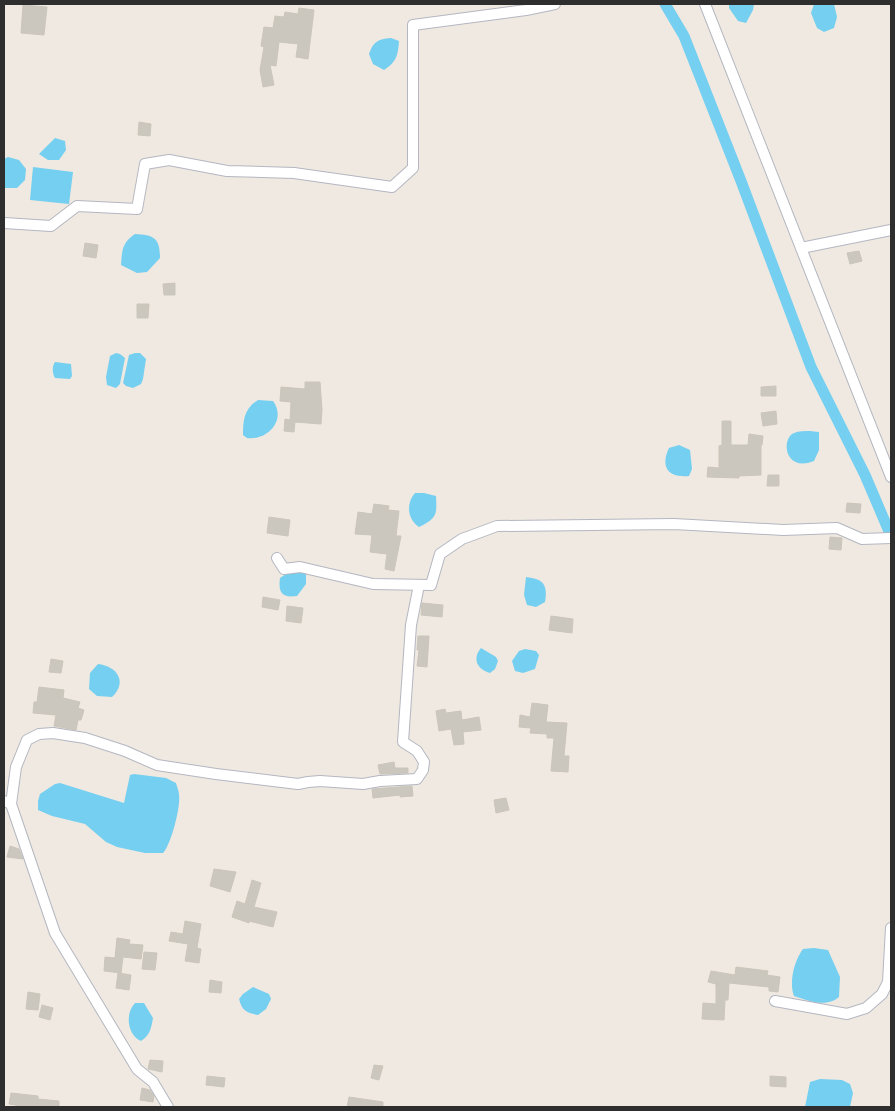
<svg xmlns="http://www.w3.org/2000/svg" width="895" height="1111" font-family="'IBM Plex Sans',sans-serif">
	<rect width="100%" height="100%" fill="#efe9e1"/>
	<g fill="#75cff0">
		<path d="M729 4H754L753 10 746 23 738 21 729 8Z"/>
		<path d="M814 4H834L837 17 834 28 824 32 817 28 811 13Z"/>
		<path d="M391 38 399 41C398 56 396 62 384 70L373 64 369 54C373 42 378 39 391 38Z"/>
		<path d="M55 138 65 141 66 150 59 160H48L39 154Z"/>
		<path d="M8 157 19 160 26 169 25 180 17 188H4V159Z"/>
		<path d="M33 167 73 172 69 204 30 200Z"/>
		<path d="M135 234C154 235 160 238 160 258L147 272 137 273 121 265C122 250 122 243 135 234Z"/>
		<path d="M116 353 120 354 125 358 120 384 116 388 107 385 106 377 110 356Z"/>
		<path d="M135 353H140L146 359 143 379 141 384 133 388 126 386 123 383 129 355Z"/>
		<path d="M55 362 71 364 72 376 70 379 55 378C52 373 52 366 55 362Z"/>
		<path d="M258 400 273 401C287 420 267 441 247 438L243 435C243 420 244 409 258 400Z"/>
		<path d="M810 431 819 432V450L814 461C784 473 781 438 794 433 799 431 805 431 810 431Z"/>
		<path d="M679 445 690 450 692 469 689 476C668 478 660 467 669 448Z"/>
		<path d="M415 493H424L436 496C437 515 437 518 419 527 407 519 406 503 415 493Z"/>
		<path d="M299 571 306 573V584L297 596C282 598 278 593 280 578L289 572Z"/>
		<path d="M526 577C543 579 548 584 545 602L536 607 527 605 524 595Z"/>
		<path d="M481 648 496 657 498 661 495 669 490 673C477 669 472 659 481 648Z"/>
		<path d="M525 649 536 651 539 655 535 669 523 673 515 671 512 661 519 651Z"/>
		<path d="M98 664C117 666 128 682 112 697L97 696 89 689 90 673Z"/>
		<path d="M134 774 166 778 176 783C177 787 179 791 179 795 181 806 171 845 163 853H145L117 847 106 842 85 824 52 816 38 810V801L40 794 55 784 60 783 124 803 130 775Z"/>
		<path d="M814 948 828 950 840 977 839 997C826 1008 809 1001 794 996 789 982 794 961 803 949Z"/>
		<path d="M253 987 269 994 271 999 266 1009 258 1015C247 1013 242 1011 239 999L243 994Z"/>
		<path d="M135 1003H144L153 1018C151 1029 150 1035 141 1041 127 1035 125 1013 135 1003Z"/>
		<path d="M820 1079 842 1080 850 1084 853 1093 850 1107H805L810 1082Z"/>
	</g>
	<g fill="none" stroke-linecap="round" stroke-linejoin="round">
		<path stroke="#75cff0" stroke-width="11" d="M665 4 684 36 741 181 811 367 865 475 891 536"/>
	</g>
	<g fill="#cbc7bf" stroke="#cbc5ba">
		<path d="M23 5 47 7 44 35 21 33Z"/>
		<path d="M299 8 314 10 308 59 296 57 298 44 279 42 276 66 270 65 274 85 263 87 260 70 264 47 261 46 264 27 273 28 275 16 284 17 285 12 298 14Z"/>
		<path d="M139 122 151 124 150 136 138 135Z"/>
		<path d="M85 243 98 245 96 258 83 256Z"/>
		<path d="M859 251 862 261 850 264 847 253Z"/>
		<path d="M175 283V295H164L163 284Z"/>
		<path d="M137 304H149L148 318H137Z"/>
		<path d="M305 382H320L322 410 321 424 295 422 294 432 284 431 285 419 290 420 291 402 280 401 281 387 305 389Z"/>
		<path d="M776 386V396H761V387Z"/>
		<path d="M776 411 777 424 763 426 761 413Z"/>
		<path d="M722 421H731V445H748L749 434 763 436 762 445H761V475L739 476V478L707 477 708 467 719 468V446L722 445Z"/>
		<path d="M768 475H779V486H767Z"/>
		<path d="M847 503 861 504 860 513 846 512Z"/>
		<path d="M374 504 389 506 388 510 399 511 396 536H401L394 571 385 569 387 554 370 552 372 535 355 534 358 512 372 514Z"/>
		<path d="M269 517 290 520 288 536 267 533Z"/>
		<path d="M830 537 842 538 841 550 829 549Z"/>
		<path d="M263 597 280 600 278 610 262 607Z"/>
		<path d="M422 603 443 605 442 617 421 615Z"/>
		<path d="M287 606 303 608 301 623 286 621Z"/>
		<path d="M551 616 573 619 572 633 549 630Z"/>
		<path d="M418 636H429L427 667 417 666 419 650H417Z"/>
		<path d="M51 659 63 661 61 673 49 672Z"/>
		<path d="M39 687 64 690 63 698 80 702 78 708 84 710 81 720H78L76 730 54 726 56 715 33 713 34 702H37Z"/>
		<path d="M532 703 548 705 546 722 567 723 564 756H569L568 772 551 771 554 738H547V734L530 733 531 728 519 727 520 715 530 717Z"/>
		<path d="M445 709 446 713 461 711 462 720 479 717 481 730 463 732 464 744 454 745 451 729 439 731 436 711Z"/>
		<path d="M394 762 395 768H408V773L380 774 378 765Z"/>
		<path d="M412 786 413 796 400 797V795L373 798 372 789Z"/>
		<path d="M506 798 509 810 496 813 494 800Z"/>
		<path d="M10 846 19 849 23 859 7 857Z"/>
		<path d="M214 869 236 872 230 892 210 886Z"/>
		<path d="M252 880 261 883 254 907 277 912 273 927 249 921V923L232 917 237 901 245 904Z"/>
		<path d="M185 921 201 924 197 948 201 949 199 963 185 961 188 944 169 941 171 932 183 934Z"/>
		<path d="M117 938 130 940 129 944 143 945 141 959 123 957 121 973 104 971 105 957 115 958Z"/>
		<path d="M144 952 157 953 155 970 142 969Z"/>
		<path d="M736 967 768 971 767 975 780 977 778 992 769 991V987L729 983 728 1000H725L724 1020 702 1019 703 1003 716 1004V984L708 982 711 971 735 975Z"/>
		<path d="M118 973 131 975 129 990 116 988Z"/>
		<path d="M210 980 222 982 221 993 209 992Z"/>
		<path d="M28 992 40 994 38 1010 26 1009Z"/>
		<path d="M42 1005 53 1008 50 1020 39 1017Z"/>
		<path d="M150 1060 163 1061 162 1072 148 1069Z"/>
		<path d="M374 1065 383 1066 379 1080 371 1078Z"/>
		<path d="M207 1076 225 1078 224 1087 206 1085Z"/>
		<path d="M770 1076 786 1077V1087L770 1086Z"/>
		<path d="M142 1088 150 1090 154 1096 153 1102 140 1100Z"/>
		<path d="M11 1093 38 1096V1099L59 1101V1107H27L9 1104Z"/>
		<path d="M349 1097 383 1102V1107H347Z"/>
	</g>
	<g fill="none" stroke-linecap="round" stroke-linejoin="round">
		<g stroke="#b4b7c1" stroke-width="12">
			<g id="minor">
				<path d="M705 4 891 477"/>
				<path d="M4 223 51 226 77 206 137 209 145 164 169 160 227 171 294 173 392 187 413 168V25L526 10 555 4"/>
				<path d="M801 248 891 230"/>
				<path d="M277 558 284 569 300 567 373 584 431 585 440 554 462 539 497 526 674 524 783 530 837 528 862 539 891 538"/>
				<path d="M4 801 11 804 55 933 137 1069 153 1082 168 1107"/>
				<path d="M11 804 16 767 27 740 39 734 53 733 85 738 125 751 157 765 216 774 298 784 308 782 320 781 363 784 380 781 417 779 423 770 424 762 417 751 403 742 411 625 419 585"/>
				<path d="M775 1001 847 1014 866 1008 882 994 888 982 891 928"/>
			</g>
		</g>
		<use href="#minor" stroke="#fff" stroke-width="10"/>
	</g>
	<rect width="895" height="1111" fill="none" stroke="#2e2e2e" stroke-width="10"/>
</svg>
